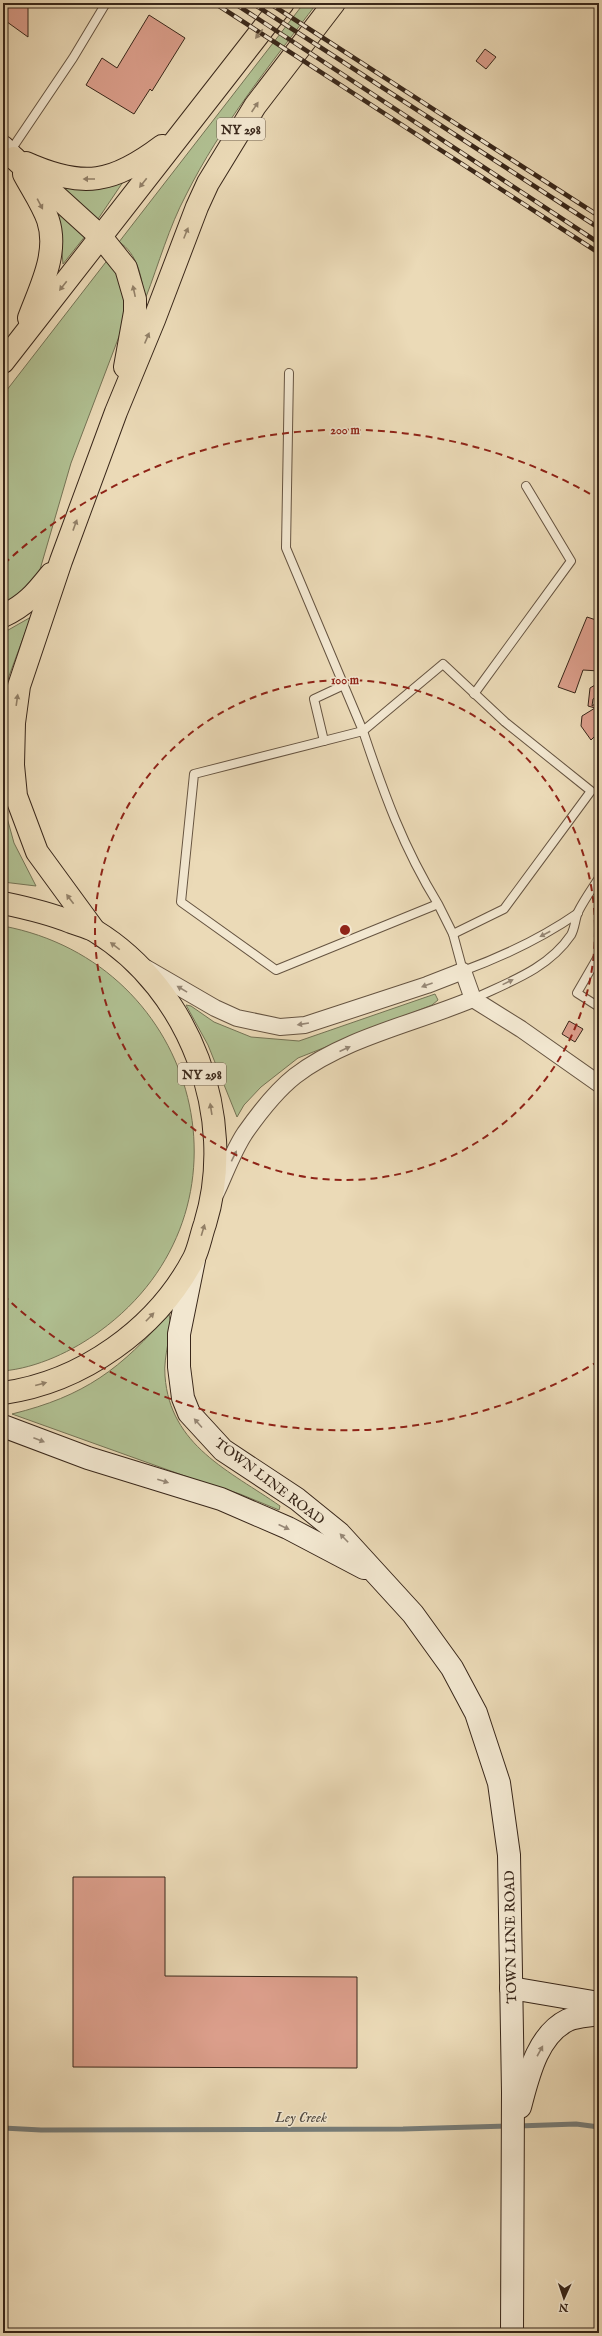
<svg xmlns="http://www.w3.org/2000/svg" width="602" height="2336" font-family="'IM FELL English',serif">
	<rect width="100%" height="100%" fill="#ebdab7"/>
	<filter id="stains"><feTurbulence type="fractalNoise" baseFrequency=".005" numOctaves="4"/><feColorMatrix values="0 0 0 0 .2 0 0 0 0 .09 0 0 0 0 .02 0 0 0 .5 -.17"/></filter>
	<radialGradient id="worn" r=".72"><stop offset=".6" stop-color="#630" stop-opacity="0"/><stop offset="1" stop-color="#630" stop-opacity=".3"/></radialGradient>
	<g fill="#b1c193" stroke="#757456">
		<path d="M304 3H317C270 65 221 125 186 195 169 227 159 263 146 297H144C142 277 137 253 119 242Z"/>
		<path d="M123 182 96 222 53 183Z"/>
		<path d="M51 204 86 235 63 264 60 229Z"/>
		<path d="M109 258 125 283 126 318 71 463 39 573 32 586 3 608V395Z"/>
		<path d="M31 617 9 676 3 704V633Z"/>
		<path d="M3 803 14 843 36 886 3 882Z"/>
		<path d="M3 926C201 963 265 1211 100 1331 73 1351 37 1368 3 1371Z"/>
		<path d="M435 994 438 1000 432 1005 298 1058 261 1087 244 1105 237 1117 208 1045 186 1005 191 1006 214 1022 251 1037 299 1041Z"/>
		<path d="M169 1313C173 1333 163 1355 165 1376 170 1446 230 1471 280 1506L279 1510 240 1494 196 1480 12 1414C85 1396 121 1369 169 1313Z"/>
	</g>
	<path fill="#9eb7ba" stroke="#767d7a" d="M599 1649V1739L595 1682Z"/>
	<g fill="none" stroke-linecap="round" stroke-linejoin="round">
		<g stroke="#767d7a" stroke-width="5">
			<path d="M518 2126 576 2124 599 2127"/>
			<path d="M3 2128 41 2130 403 2129 508 2126"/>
		</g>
	</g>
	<g fill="#db9e8b" stroke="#39271a">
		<path d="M3 3H28V37L3 19Z"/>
		<path d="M149 15 185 38 152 91 150 89 134 114 86 85 102 58 117 68Z"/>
		<path d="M485 49 496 57 486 69 476 61Z"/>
		<path d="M587 617 599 621V671L583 670 575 693 558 687Z"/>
		<path d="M599 683V695L593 699 592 706 599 701V739L594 737 591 740 581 726 582 716 595 708 588 706 590 688 595 685 598 686Z"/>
		<path d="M569 1021 583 1029 575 1042 562 1034Z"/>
		<path d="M73 1877H165V1976L357 1977V2068L73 2067Z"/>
	</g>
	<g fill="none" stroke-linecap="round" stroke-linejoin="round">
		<g stroke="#665441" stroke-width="10">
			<g id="lane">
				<path d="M9 153 73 58 106 3"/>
				<path d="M289 373 286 548 363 731 443 664 505 722 591 791 504 909 453 934"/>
				<path d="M474 694 571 561 526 486"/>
				<path d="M324 741 314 699 344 685"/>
				<path d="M438 904C403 847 384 794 363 731L194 774 181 902 276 970 438 904 453 934 463 971C504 956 542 938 578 913"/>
				<path d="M599 955 577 993 599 1007"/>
				<path d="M473 999C509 982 548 969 571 935 575 928 575 919 578 912 584 900 592 889 599 878"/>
			</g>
		</g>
		<g stroke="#665441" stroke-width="18">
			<g id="street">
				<path d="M146 968 215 1008 237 1018 280 1027 305 1025 427 985 463 971 473 999 521 1029 599 1084"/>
				<path d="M216 1193C225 1174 233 1151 245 1133 259 1113 276 1091 295 1076 344 1038 416 1023 473 999"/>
			</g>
		</g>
		<g stroke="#39271a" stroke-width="24">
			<g id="secondary">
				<path d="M3 147 14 158"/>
				<path d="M194 1260 179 1334V1367L183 1398 189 1413 223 1450 297 1499 339 1533 413 1614 452 1668 476 1713 499 1783 509 1855 513 2092 512 2333"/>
				<path d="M3 1426 88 1458 221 1499 288 1528 364 1568"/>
				<path d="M511 1988 599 2003"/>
				<path d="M520 2107C528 2077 537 2035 568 2020 577 2016 590 2016 599 2014"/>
			</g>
		</g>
		<g stroke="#39271a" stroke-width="24">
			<g id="primary">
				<path d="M14 158 101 237 126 268 135 299V312L125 367"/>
				<path d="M26 163C84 189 113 183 162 146"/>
				<path d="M24 174C32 189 43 205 48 220 59 253 40 288 29 318"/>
				<path d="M3 362 283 3"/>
				<path d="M3 616C26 605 35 594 51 574"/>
				<path d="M3 903C27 908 49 913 71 922 79 925 88 927 95 931 190 989 238 1117 205 1224 201 1235 199 1248 194 1258 157 1329 82 1382 3 1393"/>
				<path d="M94 930 37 852 16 796 13 765 14 723 19 686 61 561 116 412 154 320 197 207 208 183 255 106 334 3"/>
			</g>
		</g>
		<use href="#lane" stroke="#f2e7d0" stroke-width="8"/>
		<use href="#street" stroke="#f2e7d0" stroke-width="16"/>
		<use href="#secondary" stroke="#f2e7d0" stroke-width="22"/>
		<use href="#primary" stroke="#ebdab7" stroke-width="22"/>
		<g stroke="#39271a" stroke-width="4.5">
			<g id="rail">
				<path d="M234 3 599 243"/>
				<path d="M252 3 599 228"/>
				<path d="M269 3 599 216"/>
				<path d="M219 6 599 253"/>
			</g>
		</g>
		<use href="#rail" stroke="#f2e7d0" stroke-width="3" stroke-dasharray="9" stroke-linecap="butt"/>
	</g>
	<defs><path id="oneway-solid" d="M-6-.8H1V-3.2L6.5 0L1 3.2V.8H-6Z"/></defs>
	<g fill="#928068">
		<use href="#oneway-solid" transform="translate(259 34) rotate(128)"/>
		<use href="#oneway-solid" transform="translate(255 107) rotate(-56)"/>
		<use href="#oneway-solid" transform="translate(89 179) rotate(180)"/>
		<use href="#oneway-solid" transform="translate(143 183) rotate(128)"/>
		<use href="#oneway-solid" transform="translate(40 204) rotate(62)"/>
		<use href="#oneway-solid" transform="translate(186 233) rotate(-68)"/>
		<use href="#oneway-solid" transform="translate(63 286) rotate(128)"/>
		<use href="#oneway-solid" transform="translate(134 291) rotate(-102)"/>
		<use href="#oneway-solid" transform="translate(147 338) rotate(-67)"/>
		<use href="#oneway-solid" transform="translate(75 525) rotate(-70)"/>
		<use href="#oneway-solid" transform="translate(17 700) rotate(-82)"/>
		<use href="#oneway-solid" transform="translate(70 899) rotate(-127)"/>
		<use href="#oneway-solid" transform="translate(115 946) rotate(-143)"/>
		<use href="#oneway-solid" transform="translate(211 1109) rotate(-99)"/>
		<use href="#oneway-solid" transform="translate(203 1230) rotate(-73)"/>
		<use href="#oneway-solid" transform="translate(150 1317) rotate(-46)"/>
		<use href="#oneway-solid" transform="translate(41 1384) rotate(-15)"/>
	</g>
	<g fill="#968775">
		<use href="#oneway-solid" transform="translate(545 934) rotate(152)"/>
		<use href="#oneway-solid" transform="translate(508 982) rotate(-26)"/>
		<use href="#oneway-solid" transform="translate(427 985) rotate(160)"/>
		<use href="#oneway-solid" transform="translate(182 989) rotate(-149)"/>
		<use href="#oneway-solid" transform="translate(303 1024) rotate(171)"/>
		<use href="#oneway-solid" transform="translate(345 1049) rotate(-24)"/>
		<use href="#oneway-solid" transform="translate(234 1156) rotate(-64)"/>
		<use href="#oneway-solid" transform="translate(198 1423) rotate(-132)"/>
		<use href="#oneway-solid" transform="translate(39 1440) rotate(21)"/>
		<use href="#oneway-solid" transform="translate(163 1481) rotate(17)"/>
		<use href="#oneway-solid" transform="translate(284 1527) rotate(25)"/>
		<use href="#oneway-solid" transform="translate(344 1538) rotate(-134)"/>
		<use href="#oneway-solid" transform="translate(540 2051) rotate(-61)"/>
	</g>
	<g fill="none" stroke="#8f2418" stroke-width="2" stroke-dasharray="7 5">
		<circle cx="345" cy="930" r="250"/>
		<path d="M599 1361A500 500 0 0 1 4 1296M4 564A500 500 0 0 1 599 499"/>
	</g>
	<g text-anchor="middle" stroke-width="3" stroke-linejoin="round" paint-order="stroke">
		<g fill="#f2e7d0" stroke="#706151" stroke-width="1">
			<rect x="217" y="118" width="48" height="22" rx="3"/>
			<rect x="178" y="1063" width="48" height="22" rx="3"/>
		</g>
		<g font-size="13" font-weight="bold" fill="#39271a">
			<text x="241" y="134">NY 298</text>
			<text x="202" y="1079">NY 298</text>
		</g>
		<g font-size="14" fill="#39271a" stroke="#f2e7d0">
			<text transform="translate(270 1481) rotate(37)" y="5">TOWN LINE ROAD</text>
			<text transform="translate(510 1937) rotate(-91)" y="5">TOWN LINE ROAD</text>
		</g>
		<g font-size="15" font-style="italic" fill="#524b42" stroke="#f2e7d0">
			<text x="301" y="2122">Ley Creek</text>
		</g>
	</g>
	<circle cx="345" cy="930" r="6" fill="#8f2418" stroke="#f2e7d0" stroke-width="2"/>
	<g font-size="12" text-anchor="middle" font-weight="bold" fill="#8f2418" stroke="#f2e7d0" stroke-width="3" stroke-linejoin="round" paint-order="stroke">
		<text x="345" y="434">200 m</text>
		<text x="345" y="684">100 m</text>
	</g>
	<rect width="602" height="2336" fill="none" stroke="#ebdab7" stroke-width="16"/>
	<rect x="4" y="4" width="594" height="2328" fill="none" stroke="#39271a" stroke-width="2"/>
	<rect x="8" y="8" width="586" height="2320" fill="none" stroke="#39271a"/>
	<g transform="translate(564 2298) rotate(183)" stroke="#f2e7d0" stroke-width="3" paint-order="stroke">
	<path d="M0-3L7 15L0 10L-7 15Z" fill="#39271a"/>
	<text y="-6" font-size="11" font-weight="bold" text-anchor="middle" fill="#39271a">N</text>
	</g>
	<rect width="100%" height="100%" filter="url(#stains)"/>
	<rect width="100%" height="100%" fill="url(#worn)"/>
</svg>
